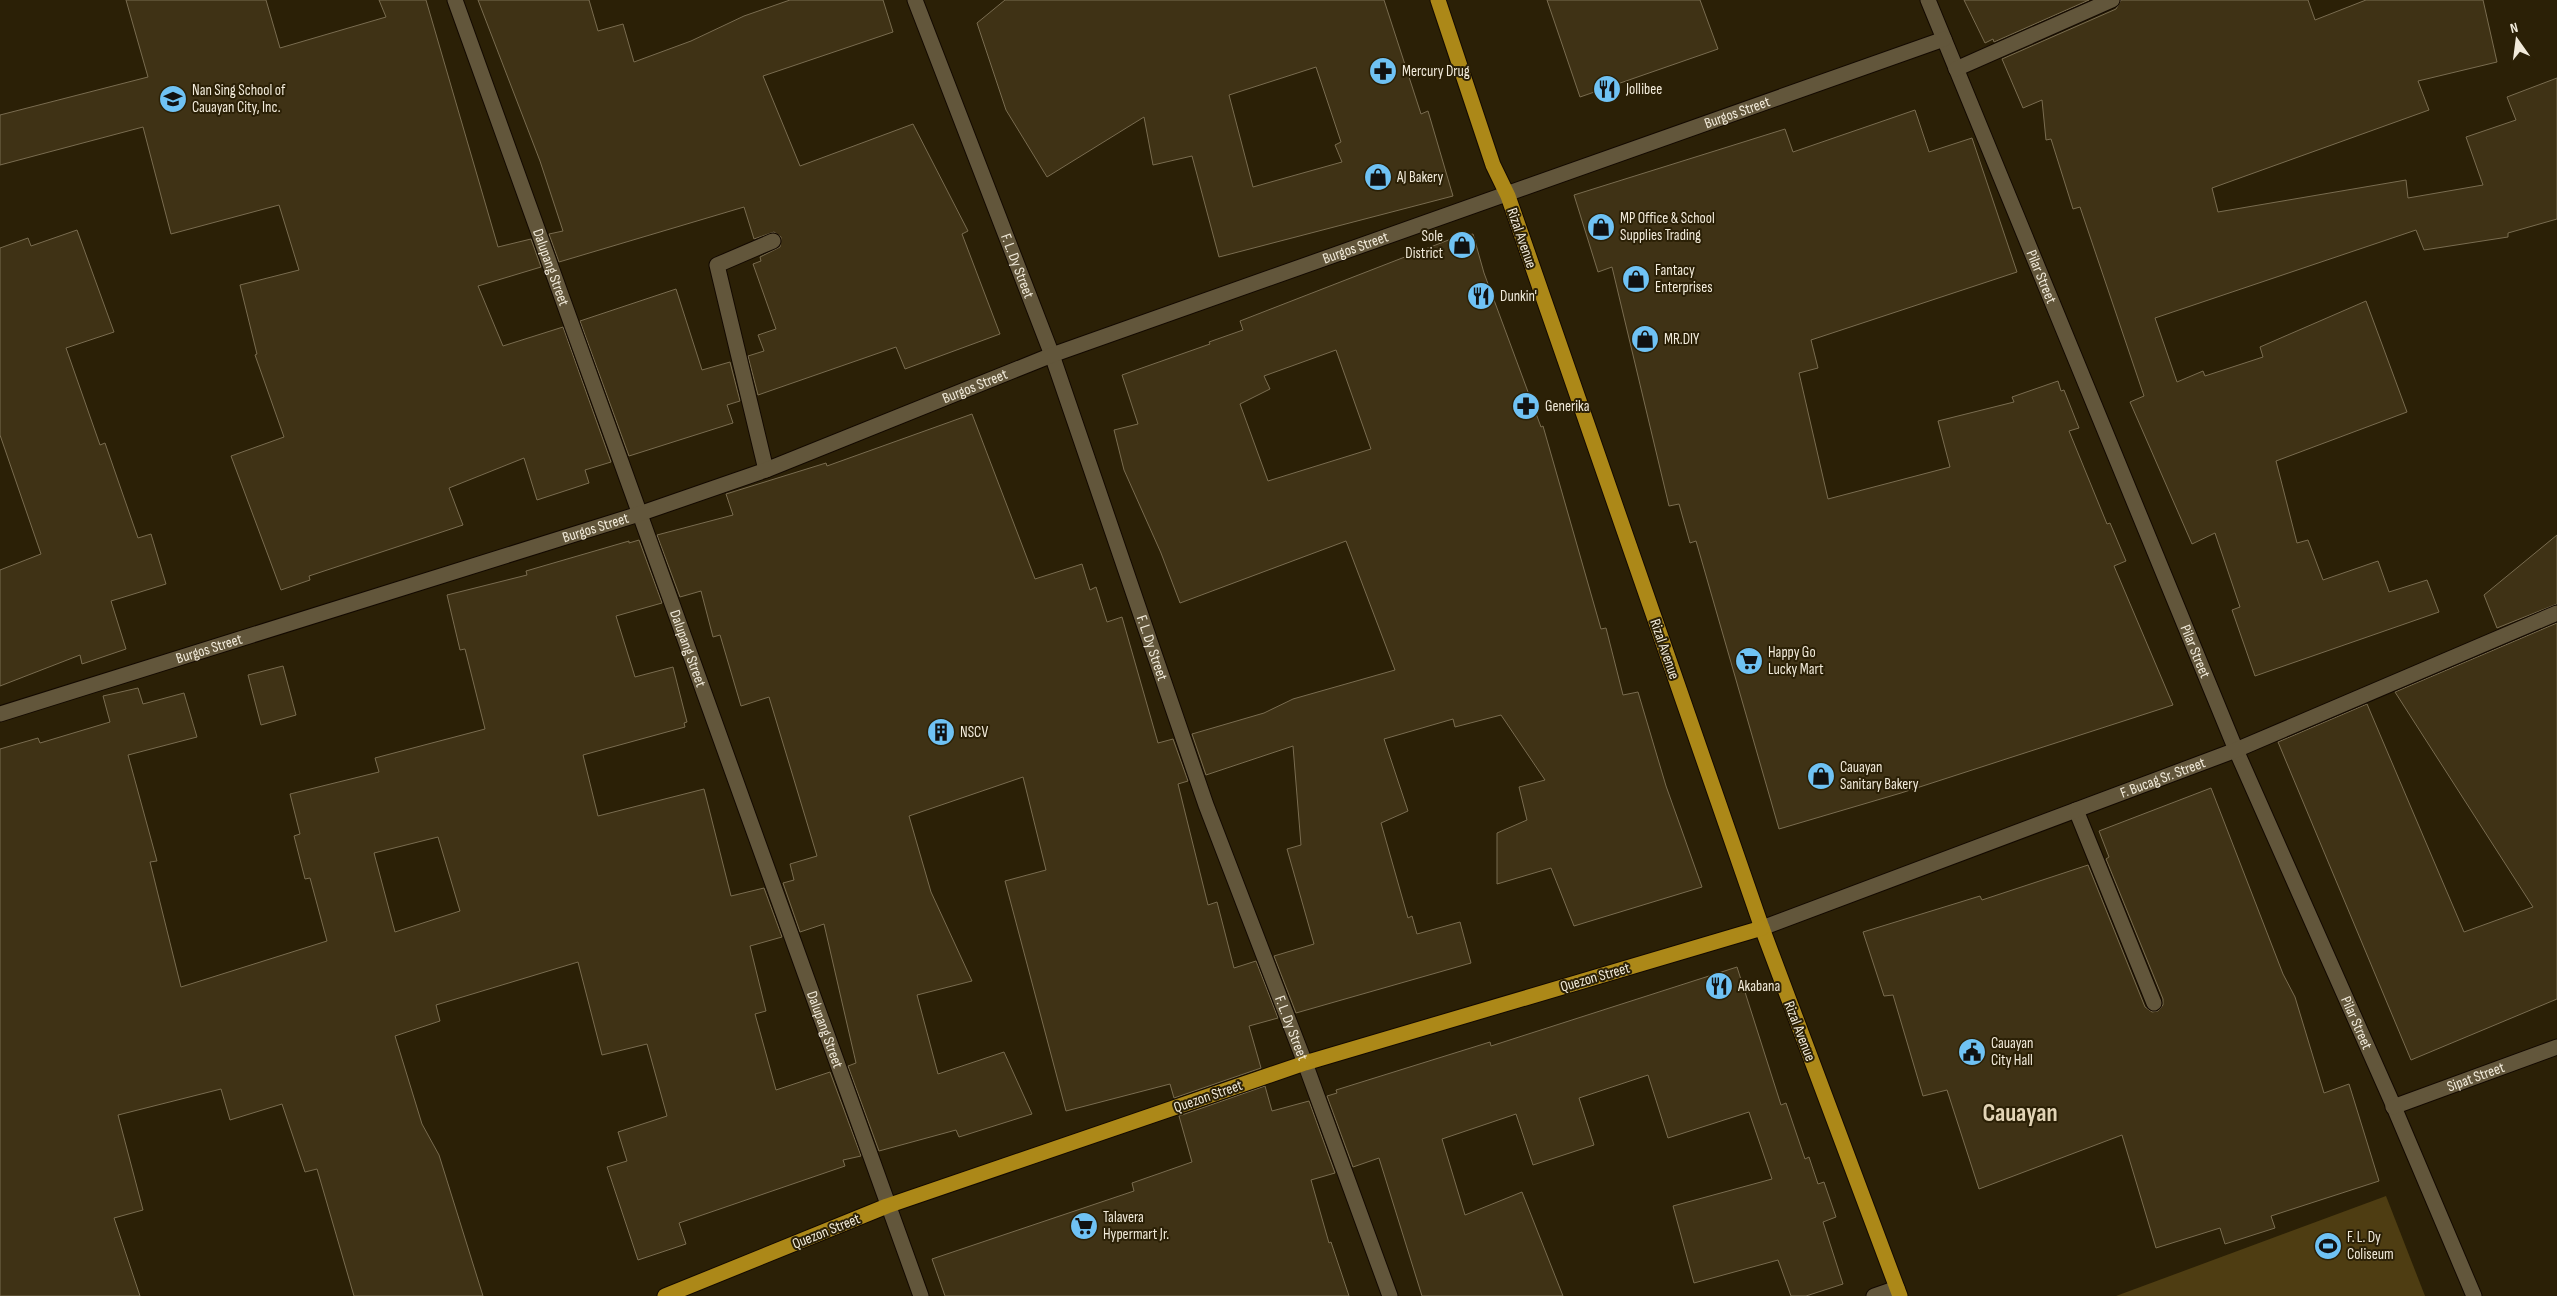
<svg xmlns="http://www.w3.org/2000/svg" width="2557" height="1296" font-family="'Sofia Sans Condensed',sans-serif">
	<rect width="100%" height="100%" fill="#2b2006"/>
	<path fill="#4e3d12" d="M2386 1196 2425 1296H2116Z"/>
	<g fill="#3f3215" stroke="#796c50" fill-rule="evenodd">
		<path d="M126 0H266L280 48 386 17 379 0H426L498 247 531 239 541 267 478 286 503 346 563 327 611 462 585 470 589 483 537 500 524 458 449 488 463 525 309 576 310 580 281 590 231 456 284 437 255 355 257 354 240 285 299 270 279 205 171 234 143 127 0 165V115L148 77Z"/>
		<path d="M478 0H589L598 31 623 24 634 62 691 41 744 16 790 0H883L893 32 763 76 800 166 913 124 968 231 962 234 1000 334 905 369 896 347 758 395 748 356 764 351 758 335 776 329 753 264 761 261 760 257 780 247 781 237 774 232 754 239 744 207 559 262 549 234 563 231 540 161Z"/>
		<path d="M1005 0H1384L1421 114 1428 111 1453 196 1219 257 1192 156 1153 165 1144 117 1047 177 1006 110 977 23ZM1316 67 1341 142 1335 145 1342 162 1253 187 1229 95Z"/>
		<path d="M1547 0H1700L1718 49 1580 97Z"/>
		<path d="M1964 0H2089L1994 42 1993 39 1985 43Z"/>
		<path d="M2121 0H2308L2315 20 2366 0H2483L2497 62 2418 81 2429 110 2212 188 2218 212 2406 180 2408 198 2483 185 2466 137 2516 120 2507 97 2557 78V219L2508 233V237L2424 250 2416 230 2155 318 2177 382 2203 371 2205 376 2263 357 2260 347 2366 301 2407 412 2276 461 2297 543 2308 540 2323 580 2378 561 2389 592 2427 580 2439 612 2255 676 2232 610 2240 607 2215 533 2192 544 2130 402 2144 396 2080 207 2073 209 2051 139 2046 140 2042 100 2023 108 2002 59 2116 9Z"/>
		<path d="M1915 110 1929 152 1972 138 2017 272 1811 340 1818 368 1799 373 1828 499 1950 467 1938 421 2014 402 2012 397 2058 381 2061 391 2064 390 2079 428 2069 431 2107 524 2110 523 2126 561 2114 566 2173 705 1901 793 1779 829 1696 541 1690 543 1679 504 1669 506 1612 267 1598 272 1574 195 1785 129 1793 152Z"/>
		<path d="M77 230 114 332 66 348 100 445 105 443 138 538 151 534 166 584 111 601 126 649 82 664 80 655 0 686V570L41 554 0 435V248L28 238 31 246Z"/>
		<path d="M1464 234V236L1473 234 1484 273 1541 427 1543 426 1601 629 1606 628 1623 695 1638 692 1666 786 1702 887 1574 926 1551 868 1497 884V833L1527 820 1519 787 1545 780 1501 715 1455 727 1453 719 1384 739 1408 811 1381 823 1408 918 1412 916 1417 934 1460 922 1471 963 1296 1013 1274 956 1314 944 1287 849 1301 845 1293 746 1206 775 1192 734 1264 713 1293 699 1395 670 1346 541 1180 603 1161 553 1124 470 1114 430 1138 424 1122 375 1210 344 1209 342 1243 330 1240 321ZM1336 350 1371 449 1268 481 1240 404 1270 389 1264 376Z"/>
		<path d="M676 289 702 370 730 362 740 401 727 405 733 423 629 456 580 321Z"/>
		<path d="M972 414 1035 579 1082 564 1090 590 1096 587 1107 622 1122 617 1158 743 1173 739 1188 781 1178 784 1208 905 1217 902 1234 968 1256 961 1278 1018 1249 1026 1261 1068 1174 1098 1170 1084 1066 1111 1005 881 1046 870 1023 777 909 816 931 892 972 981 917 995 938 1074 1004 1052 1032 1114 959 1137 956 1130 879 1151 848 1066 856 1063 824 924 800 932 783 883 794 880 790 864 817 856 769 697 741 706 720 635 713 637 701 591 680 597 657 535 733 515 726 494 826 463 827 466Z"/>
		<path d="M2557 535V604L2497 628 2484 595Z"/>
		<path d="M639 540 662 603 616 616 635 677 673 667 687 722 684 723 685 727 583 755 598 816 704 789 731 896 764 888 782 937 750 946 766 1011 755 1014 776 1090 830 1072 861 1156 843 1160 845 1166 679 1223 686 1244 638 1260 607 1167 627 1161 618 1132 667 1116 647 1044 602 1055 578 962 436 1005 440 1021 395 1036 422 1124 439 1155 483 1296H354L317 1169 305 1172 282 1104 230 1120 221 1089 118 1115 143 1210 114 1218 140 1296H0V749L38 738 40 743 110 722 103 696 138 688 143 704 184 693 197 737 128 755 157 861 150 862 181 987 327 941 310 878 305 879 294 836 300 834 290 794 379 772 375 758 485 729 465 649 460 650 447 595 527 575 526 571 629 541V543ZM438 837 460 911 395 932 374 853Z"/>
		<path d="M2557 623V999L2411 1060 2278 742 2367 704 2464 932 2533 907 2395 692Z"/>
		<path d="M283 666 296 715 261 725 248 675Z"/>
		<path d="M2211 788 2283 974 2295 997 2324 1093 2349 1084 2379 1181 2271 1216 2275 1228 2225 1244 2220 1228 2156 1248 2122 1135 1979 1189 1947 1090 1923 1096 1893 995 1884 996 1863 932 1980 896 1982 900 2088 865 2145 1007 2152 1012 2158 1011 2163 1005V999L2106 859 2109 857 2099 831Z"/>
		<path d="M1737 967 1781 1105 1786 1103 1805 1159 1809 1157 1818 1184 1824 1182 1836 1217 1823 1222 1843 1284 1806 1296H1791L1778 1260 1694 1283 1673 1206 1772 1179 1749 1112 1668 1138 1648 1075 1579 1098 1594 1145 1533 1165 1516 1114 1442 1139 1465 1215 1522 1192 1563 1296H1422L1379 1158 1353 1167 1327 1096 1337 1093 1336 1090 1490 1042 1491 1046Z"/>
		<path d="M1265 1086 1272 1111 1309 1101 1335 1173 1311 1180 1329 1243 1331 1242 1349 1296H945L932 1259 1134 1191 1132 1183 1192 1162 1179 1116Z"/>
	</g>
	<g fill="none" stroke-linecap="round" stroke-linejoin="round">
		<g stroke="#130900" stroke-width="17">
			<g id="minor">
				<path id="s1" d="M455 0 921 1296"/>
				<path id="s2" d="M915 0 1052 355 1206 805 1305 1063 1390 1296"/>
				<path id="s3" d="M1928 0 2236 750 2391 1100 2474 1296"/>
				<path d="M1956 69 2112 0"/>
				<path d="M766 470 717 265 773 241"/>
				<path id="s4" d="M0 714 639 514 766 470 1052 355 1944 39"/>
				<path d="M2076 810 2154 1003"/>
				<path id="s5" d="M1762 928 2236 750 2557 613"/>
				<path id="s6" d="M2393 1107 2557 1047"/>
				<path d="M1874 1296 1897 1288"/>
			</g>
		</g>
		<g stroke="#130900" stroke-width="17">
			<g id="major">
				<path d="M1438 0 1493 165 1508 196 1762 928 1900 1296"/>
				<path d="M665 1296 887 1206 1305 1063 1762 928"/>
			</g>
		</g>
		<use href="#minor" stroke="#62563b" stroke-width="15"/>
		<use href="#major" stroke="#ac8818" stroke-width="15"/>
	</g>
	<defs>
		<g id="pharmacy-disc" transform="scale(1.4375)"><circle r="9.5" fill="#6fc2f4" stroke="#2b2006"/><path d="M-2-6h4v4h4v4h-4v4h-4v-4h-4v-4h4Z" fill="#111"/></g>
		<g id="restaurant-disc" transform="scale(1.4375)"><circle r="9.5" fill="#6fc2f4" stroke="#2b2006"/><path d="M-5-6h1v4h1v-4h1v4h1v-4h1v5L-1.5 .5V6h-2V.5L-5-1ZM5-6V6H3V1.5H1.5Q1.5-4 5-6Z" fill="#111"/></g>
		<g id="school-disc" transform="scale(1.4375)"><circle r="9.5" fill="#6fc2f4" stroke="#2b2006"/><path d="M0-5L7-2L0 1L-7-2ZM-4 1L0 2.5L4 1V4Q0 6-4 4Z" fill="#111"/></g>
		<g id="shop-disc" transform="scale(1.4375)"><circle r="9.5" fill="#6fc2f4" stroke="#2b2006"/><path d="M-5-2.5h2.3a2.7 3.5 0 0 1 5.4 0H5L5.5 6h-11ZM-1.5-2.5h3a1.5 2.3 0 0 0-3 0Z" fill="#111"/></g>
		<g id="supermarket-disc" transform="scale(1.4375)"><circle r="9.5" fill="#6fc2f4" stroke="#2b2006"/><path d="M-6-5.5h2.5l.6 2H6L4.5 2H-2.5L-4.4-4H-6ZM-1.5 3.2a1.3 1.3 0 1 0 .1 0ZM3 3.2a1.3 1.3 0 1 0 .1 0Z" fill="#111"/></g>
		<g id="building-disc" transform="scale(1.4375)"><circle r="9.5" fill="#6fc2f4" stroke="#2b2006"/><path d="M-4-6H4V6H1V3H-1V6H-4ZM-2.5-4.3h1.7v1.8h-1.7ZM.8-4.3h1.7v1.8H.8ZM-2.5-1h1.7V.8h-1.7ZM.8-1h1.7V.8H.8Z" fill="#111"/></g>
		<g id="civic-disc" transform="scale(1.4375)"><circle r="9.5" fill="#6fc2f4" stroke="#2b2006"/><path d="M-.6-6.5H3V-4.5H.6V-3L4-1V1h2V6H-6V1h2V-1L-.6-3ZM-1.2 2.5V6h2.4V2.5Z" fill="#111"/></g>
		<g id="stadium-disc" transform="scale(1.4375)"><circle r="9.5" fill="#6fc2f4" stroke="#2b2006"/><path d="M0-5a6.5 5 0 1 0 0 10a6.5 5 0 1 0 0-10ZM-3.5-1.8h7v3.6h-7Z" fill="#111"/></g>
	</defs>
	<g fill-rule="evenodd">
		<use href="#pharmacy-disc" x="1383" y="71"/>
		<use href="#restaurant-disc" x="1607" y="89"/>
		<use href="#school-disc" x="173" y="99"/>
		<use href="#shop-disc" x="1378" y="177"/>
		<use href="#shop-disc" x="1601" y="227"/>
		<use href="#shop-disc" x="1462" y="245"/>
		<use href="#shop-disc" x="1636" y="279"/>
		<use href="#restaurant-disc" x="1481" y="296"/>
		<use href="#shop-disc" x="1645" y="339"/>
		<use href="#pharmacy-disc" x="1526" y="406"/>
		<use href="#supermarket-disc" x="1749" y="661"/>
		<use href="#building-disc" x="941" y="732"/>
		<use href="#shop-disc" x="1821" y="776"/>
		<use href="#restaurant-disc" x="1719" y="986"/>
		<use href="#civic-disc" x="1972" y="1052"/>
		<use href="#supermarket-disc" x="1084" y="1226"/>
		<use href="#stadium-disc" x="2328" y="1246"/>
	</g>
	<g text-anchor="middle" stroke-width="4" stroke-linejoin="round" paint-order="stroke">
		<g font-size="15" fill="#f2ebdb" stroke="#2b2006" text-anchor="start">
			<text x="1402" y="76">Mercury Drug</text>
			<text x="1626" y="94">Jollibee</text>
			<text x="192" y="95">Nan Sing School of<tspan x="192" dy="17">Cauayan City, Inc.</tspan></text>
			<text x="1397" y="182">AJ Bakery</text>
			<text x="1620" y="223">MP Office &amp; School<tspan x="1620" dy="17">Supplies Trading</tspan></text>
			<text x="1443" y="241" text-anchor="end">Sole<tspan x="1443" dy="17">District</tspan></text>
			<text x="1655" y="275">Fantacy<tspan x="1655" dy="17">Enterprises</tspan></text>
			<text x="1500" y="301">Dunkin'</text>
			<text x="1664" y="344">MR.DIY</text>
			<text x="1545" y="411">Generika</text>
			<text x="1768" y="657">Happy Go<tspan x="1768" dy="17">Lucky Mart</tspan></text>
			<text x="960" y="737">NSCV</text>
			<text x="1840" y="772">Cauayan<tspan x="1840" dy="17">Sanitary Bakery</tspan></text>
			<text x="1738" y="991">Akabana</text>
			<text x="1991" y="1048">Cauayan<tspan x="1991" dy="17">City Hall</tspan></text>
			<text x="1103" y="1222">Talavera<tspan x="1103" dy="17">Hypermart Jr.</tspan></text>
			<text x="2347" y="1242">F. L. Dy<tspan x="2347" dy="17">Coliseum</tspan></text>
		</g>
		<g font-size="15" fill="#f2ebdb" stroke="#2b2006">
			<text dy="5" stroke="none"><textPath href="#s4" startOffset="1839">Burgos Street</textPath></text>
			<text transform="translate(1522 238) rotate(71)" y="5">Rizal Avenue</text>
			<text dy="5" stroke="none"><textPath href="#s4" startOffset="1434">Burgos Street</textPath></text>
			<text dy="5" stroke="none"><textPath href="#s2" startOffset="285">F. L. Dy Street</textPath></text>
			<text dy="5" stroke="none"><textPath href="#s1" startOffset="284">Dalupang Street</textPath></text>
			<text dy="5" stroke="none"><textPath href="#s3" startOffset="299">Pilar Street</textPath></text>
			<text dy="5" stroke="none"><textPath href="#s4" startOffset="1029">Burgos Street</textPath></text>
			<text dy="5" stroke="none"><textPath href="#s4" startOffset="624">Burgos Street</textPath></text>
			<text dy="5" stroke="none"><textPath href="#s1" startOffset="689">Dalupang Street</textPath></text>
			<text dy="5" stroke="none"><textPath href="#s2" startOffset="690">F. L. Dy Street</textPath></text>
			<text dy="5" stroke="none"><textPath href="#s4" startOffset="219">Burgos Street</textPath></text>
			<text transform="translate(1665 649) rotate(71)" y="5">Rizal Avenue</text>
			<text dy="5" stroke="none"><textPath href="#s3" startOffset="704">Pilar Street</textPath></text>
			<text dy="5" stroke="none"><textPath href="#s5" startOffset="428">F. Bucag Sr. Street</textPath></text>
			<text transform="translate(1595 977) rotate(-16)" y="5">Quezon Street</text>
			<text dy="5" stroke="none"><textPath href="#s3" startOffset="1109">Pilar Street</textPath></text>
			<text dy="5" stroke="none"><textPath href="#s2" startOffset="1095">F. L. Dy Street</textPath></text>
			<text dy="5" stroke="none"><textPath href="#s1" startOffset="1094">Dalupang Street</textPath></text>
			<text transform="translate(1800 1031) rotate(69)" y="5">Rizal Avenue</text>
			<text dy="5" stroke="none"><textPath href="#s6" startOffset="88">Sipat Street</textPath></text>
			<text transform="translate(1208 1096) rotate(-19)" y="5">Quezon Street</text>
			<text transform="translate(826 1231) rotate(-22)" y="5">Quezon Street</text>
		</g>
		<g font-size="25" font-weight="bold" fill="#e2d4b6" stroke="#2b2006">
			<text x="2020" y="1121">Cauayan</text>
		</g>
	</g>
	<g transform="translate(2517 40) rotate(346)" stroke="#2b2006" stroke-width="4" paint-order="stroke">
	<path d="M0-4L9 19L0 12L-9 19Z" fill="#f2ebdb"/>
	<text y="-8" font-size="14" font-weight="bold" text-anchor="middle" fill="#f2ebdb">N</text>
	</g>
</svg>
